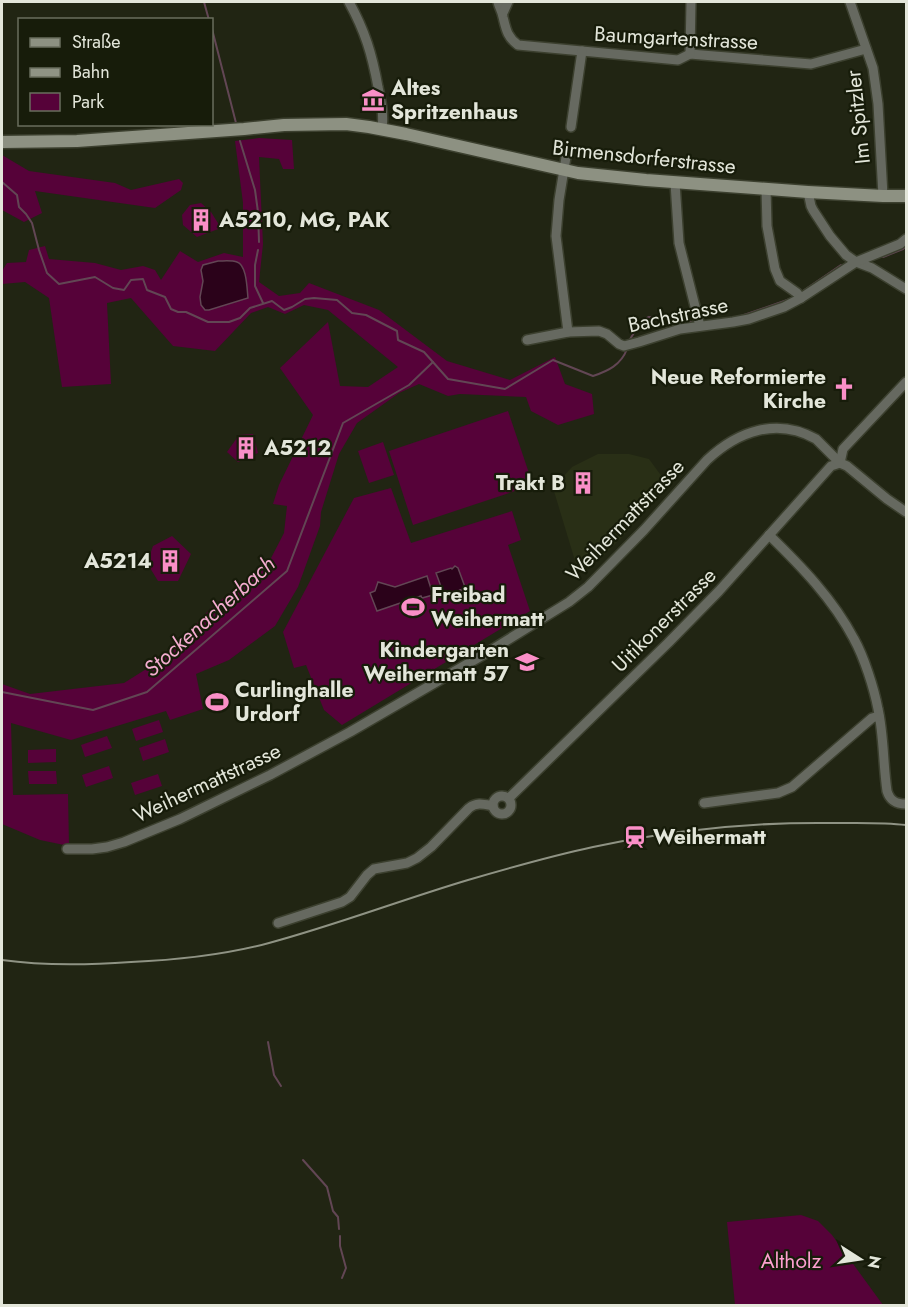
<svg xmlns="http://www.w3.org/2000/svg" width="908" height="1307" font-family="Jost,sans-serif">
	<rect width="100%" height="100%" fill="#212513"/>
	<path fill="#292f16" d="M598 454H629L649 459 668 485 622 537 604 555 576 564 553 488 572 467Z"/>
	<g fill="#560239">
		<path d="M259 138 292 140 294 169H283L279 159 259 157 263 244 259 282 279 296 300 293 309 283 379 310 447 361 510 380 555 357 565 384 592 394 594 414 558 425 531 411 526 397 460 394 448 396 419 384 399 393 357 423 339 454 321 512 320 526 298 587 275 626 229 660 196 674 203 709 170 720 166 711 71 740 11 723 13 795 68 794 69 846 40 840 2 824V684L30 694 124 683 167 656 210 609 269 562 284 533 287 506 273 504 279 485 313 415 280 368 328 322 340 386 368 387 398 367 328 310 304 305 285 314 268 307 251 313 215 351 173 346 131 298 107 303 111 384 62 387 49 298 25 282 2 284V271L7 263 26 262 29 250 45 246 49 259 95 263 121 270 143 266 155 270 161 280 180 251 198 262 224 253 243 257V203L235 141Z"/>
		<path d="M2 155 29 171 115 183 131 190 179 179 183 183 181 190 155 208 35 191 42 213 24 222 2 210Z"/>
		<path d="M201 203 211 212 221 228 197 237 183 225 182 215 190 205Z"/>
		<path d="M508 411 533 485 413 525 389 451Z"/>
		<path d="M253 434 258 453 238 462 227 452 239 435Z"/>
		<path d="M383 442 394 475 369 483 358 451Z"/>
		<path d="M391 488 411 543 512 511 521 540 508 545 530 611 342 725 324 710 306 665 294 668 283 632 354 498Z"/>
		<path d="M172 536 191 554 178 581H158L147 563 153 546Z"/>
		<path d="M159 720 163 732 136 741 132 729Z"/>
		<path d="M107 736 112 748 85 757 81 745Z"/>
		<path d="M165 739 169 752 143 761 139 748Z"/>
		<path d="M56 749V762L28 763V750Z"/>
		<path d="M109 766 113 778 86 787 82 775Z"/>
		<path d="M28 771H56L57 784H29Z"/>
		<path d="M158 774 162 786 135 795 131 783Z"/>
		<path d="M801 1215 818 1221 832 1235 883 1305H735L727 1222Z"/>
	</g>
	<g fill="#2b021a" stroke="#624654" stroke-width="1.5">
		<path d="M218 261C224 261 232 260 237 262 247 265 247 290 248 298L209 310H205L201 305 200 297 203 281 201 270 203 265Z"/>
		<path d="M455 566 458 568 465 587 464 589 460 590 462 592 455 599 445 591 443 592 436 573 451 568 452 569Z"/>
		<path d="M427 576 433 595 422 598 421 596 377 611 370 593 375 591 378 582 395 587Z"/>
	</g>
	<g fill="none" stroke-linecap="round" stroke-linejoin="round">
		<g stroke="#624654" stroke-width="2">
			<path d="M204 2 209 20"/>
			<path d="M212 29 236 123"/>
			<path d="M240 141 255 190 258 212 259 242"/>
			<path d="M2 182 17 195 19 207 26 214 32 223 39 250 47 273 59 284 95 277 113 288 124 290 131 280 143 279 147 290 165 297 171 309 178 312H186L208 322H229L240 318 250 308 272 301 284 310 292 307 305 299 314 298 337 300 352 313 366 315 397 331 398 340 424 352 448 379 505 389 553 360 593 376C608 371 621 365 627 349"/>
			<path d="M258 250 255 265V286L263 303"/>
			<path d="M883 257 903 249 906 246"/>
			<path d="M800 293 841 265"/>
			<path d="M741 316 790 299"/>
			<path d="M629 341 641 321 649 317 683 319 693 323 697 322"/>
			<path d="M2 692 93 710 147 692 287 571 343 423 409 385 433 362"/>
			<path d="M268 1042 274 1075 281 1086"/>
			<path d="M303 1160 327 1187 333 1211 338 1217 339 1229"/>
			<path d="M340 1236V1246L346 1268 342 1278"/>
		</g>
		<g stroke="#3c402f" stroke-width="12">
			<g id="minor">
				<path d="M349 2C365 31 372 54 378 87 381 101 384 114 382 129"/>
				<path d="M498 2C499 7 502 11 503 17 506 29 507 37 518 45L678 60 690 54 811 64 866 49"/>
				<path d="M850 2 873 68 878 104 883 196"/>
				<path d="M503 13 508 2"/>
				<path d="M690 54 691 2"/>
				<path d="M571 127 582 51"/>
				<path d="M567 151 559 200 556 236 568 332"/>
				<path d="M675 183 679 243 700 326"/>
				<path d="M766 189 767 226 775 269 780 281 797 293 801 298"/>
				<path d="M808 192 811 206 813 210 830 236 846 255 856 262 872 268 906 289"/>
				<path d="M527 340 568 332 599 331 607 334 619 344 624 346 639 342 680 329 733 322 749 319 784 307 801 298 856 262 900 244 906 239"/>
				<path d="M840 463 843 449 906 382"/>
				<path d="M769 535C801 566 833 599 854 639 864 657 874 688 878 709 884 736 883 764 887 791 890 801 896 804 906 804"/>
				<circle cx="502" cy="805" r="9"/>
				<path d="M509 798 668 643 719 591 831 466 840 463"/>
				<path d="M704 803 778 793 792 787 872 718 879 716"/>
				<path d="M67 849H92L107 847 124 842 180 819 270 775 350 732 488 652 569 602 588 587 644 530 707 460C738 431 777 417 816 439L840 463 847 466 887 499 906 512"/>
				<path d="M278 923 342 902 350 897 367 875 374 869 407 863 417 858 431 847 469 808C477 802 483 804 493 806"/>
			</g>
		</g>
		<g stroke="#3c402f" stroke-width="15">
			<path id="secondary" d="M2 142 77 141 244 129 284 125 346 124 369 127 406 134 578 173 646 180 808 192 883 196H906"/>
		</g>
		<use href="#minor" stroke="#666960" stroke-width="9"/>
		<use href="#secondary" stroke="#8d9182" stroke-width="12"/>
		<path stroke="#8f9384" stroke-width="2" d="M2 960C44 966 88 965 131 962 177 960 224 955 269 943 336 925 401 900 468 880 509 868 551 856 593 847 671 830 752 822 832 823 857 823 882 822 906 825"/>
	</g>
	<defs>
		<g id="museum-bare" transform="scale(1.8)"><path d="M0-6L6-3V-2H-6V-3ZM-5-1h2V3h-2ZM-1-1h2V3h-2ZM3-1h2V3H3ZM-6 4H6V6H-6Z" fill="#fa8fc7" stroke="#171c0a" stroke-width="2.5" paint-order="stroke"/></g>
		<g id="building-bare" transform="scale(1.8)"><path d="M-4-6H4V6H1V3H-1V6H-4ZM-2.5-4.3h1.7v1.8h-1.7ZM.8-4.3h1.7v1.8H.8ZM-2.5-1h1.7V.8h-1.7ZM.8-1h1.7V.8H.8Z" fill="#fa8fc7" stroke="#171c0a" stroke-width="2.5" paint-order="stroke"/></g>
		<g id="church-bare" transform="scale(1.8)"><path d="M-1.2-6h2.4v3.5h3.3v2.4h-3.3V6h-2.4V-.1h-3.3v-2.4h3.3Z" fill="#fa8fc7" stroke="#171c0a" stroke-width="2.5" paint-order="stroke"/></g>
		<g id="stadium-bare" transform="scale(1.8)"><path d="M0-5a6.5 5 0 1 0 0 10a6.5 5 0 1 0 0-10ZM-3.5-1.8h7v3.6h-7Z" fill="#fa8fc7" stroke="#171c0a" stroke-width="2.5" paint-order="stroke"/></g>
		<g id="school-bare" transform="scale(1.8)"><path d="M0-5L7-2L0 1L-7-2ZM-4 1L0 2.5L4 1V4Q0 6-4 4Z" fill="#fa8fc7" stroke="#171c0a" stroke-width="2.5" paint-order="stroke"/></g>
		<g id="station-bare" transform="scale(1.8)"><path d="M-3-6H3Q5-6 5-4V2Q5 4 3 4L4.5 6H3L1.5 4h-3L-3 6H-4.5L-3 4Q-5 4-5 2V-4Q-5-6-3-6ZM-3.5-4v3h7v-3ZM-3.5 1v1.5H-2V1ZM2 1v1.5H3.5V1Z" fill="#fa8fc7" stroke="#171c0a" stroke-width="2.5" paint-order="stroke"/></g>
	</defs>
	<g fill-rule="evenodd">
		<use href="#museum-bare" x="373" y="100"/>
		<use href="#building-bare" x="201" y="220"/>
		<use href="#church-bare" x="844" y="389"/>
		<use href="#building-bare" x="246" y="448"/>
		<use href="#building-bare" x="583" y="483"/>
		<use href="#building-bare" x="170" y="561"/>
		<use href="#stadium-bare" x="413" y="607"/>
		<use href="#school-bare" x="527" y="662"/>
		<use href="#stadium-bare" x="217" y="702"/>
		<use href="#station-bare" x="635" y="837"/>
	</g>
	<g text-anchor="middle" stroke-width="4.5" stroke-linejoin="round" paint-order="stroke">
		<g font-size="21" fill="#e3e6da" stroke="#171c0a">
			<text transform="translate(676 38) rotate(3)" y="7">Baumgartenstrasse</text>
			<text transform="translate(858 117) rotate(-96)" y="7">Im Spitzler</text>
			<text transform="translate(644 157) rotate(6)" y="7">Birmensdorferstrasse</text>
			<text transform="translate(678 315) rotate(-12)" y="7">Bachstrasse</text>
			<text transform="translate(625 520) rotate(-46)" y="7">Weihermattstrasse</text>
			<text transform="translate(664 620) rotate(-45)" y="7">Uitikonerstrasse</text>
			<text transform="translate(207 783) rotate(-25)" y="7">Weihermattstrasse</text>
		</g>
		<g font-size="21" font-weight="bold" fill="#e3e6da" stroke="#171c0a" text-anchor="start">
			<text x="391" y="95">Altes<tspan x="391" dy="24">Spritzenhaus</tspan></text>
			<text x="219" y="227">A5210, MG, PAK</text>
			<text x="826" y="384" text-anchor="end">Neue Reformierte<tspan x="826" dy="24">Kirche</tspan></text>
			<text x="264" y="455">A5212</text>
			<text x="565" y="490" text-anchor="end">Trakt B</text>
			<text x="152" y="568" text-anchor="end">A5214</text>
			<text x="431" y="602">Freibad<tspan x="431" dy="24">Weihermatt</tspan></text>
			<text x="509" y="657" text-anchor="end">Kindergarten<tspan x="509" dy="24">Weihermatt 57</tspan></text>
			<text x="235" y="697">Curlinghalle<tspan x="235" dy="24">Urdorf</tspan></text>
			<text x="653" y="844">Weihermatt</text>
		</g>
		<g font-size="21" fill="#fea0d0" stroke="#171c0a">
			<text x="791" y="1268">Altholz</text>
		</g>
		<g font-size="22" font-style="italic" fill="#f3accf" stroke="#171c0a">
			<text transform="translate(209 616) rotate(-42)" y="8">Stockenacherbach</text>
		</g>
	</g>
	<rect width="908" height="1307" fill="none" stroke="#e3e6da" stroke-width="6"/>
	<rect x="18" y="18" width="195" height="108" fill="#171c0a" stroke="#696d5d" stroke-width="1.5"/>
	<rect x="30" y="38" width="30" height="9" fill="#8d9182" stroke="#696d5d" stroke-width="1.5"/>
	<text x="72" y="48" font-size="18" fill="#e3e6da">Straße</text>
	<rect x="30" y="68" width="30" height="9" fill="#8f9384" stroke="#696d5d" stroke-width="1.5"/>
	<text x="72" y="78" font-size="18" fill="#e3e6da">Bahn</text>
	<rect x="30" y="93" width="30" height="18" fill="#560239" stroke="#696d5d" stroke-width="1.5"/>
	<text x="72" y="108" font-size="18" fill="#e3e6da">Park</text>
	<g transform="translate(860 1259) rotate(102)" stroke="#171c0a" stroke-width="4.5" paint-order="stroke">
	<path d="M0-4.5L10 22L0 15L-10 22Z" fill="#e3e6da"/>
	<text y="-9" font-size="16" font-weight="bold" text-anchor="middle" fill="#e3e6da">N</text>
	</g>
</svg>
